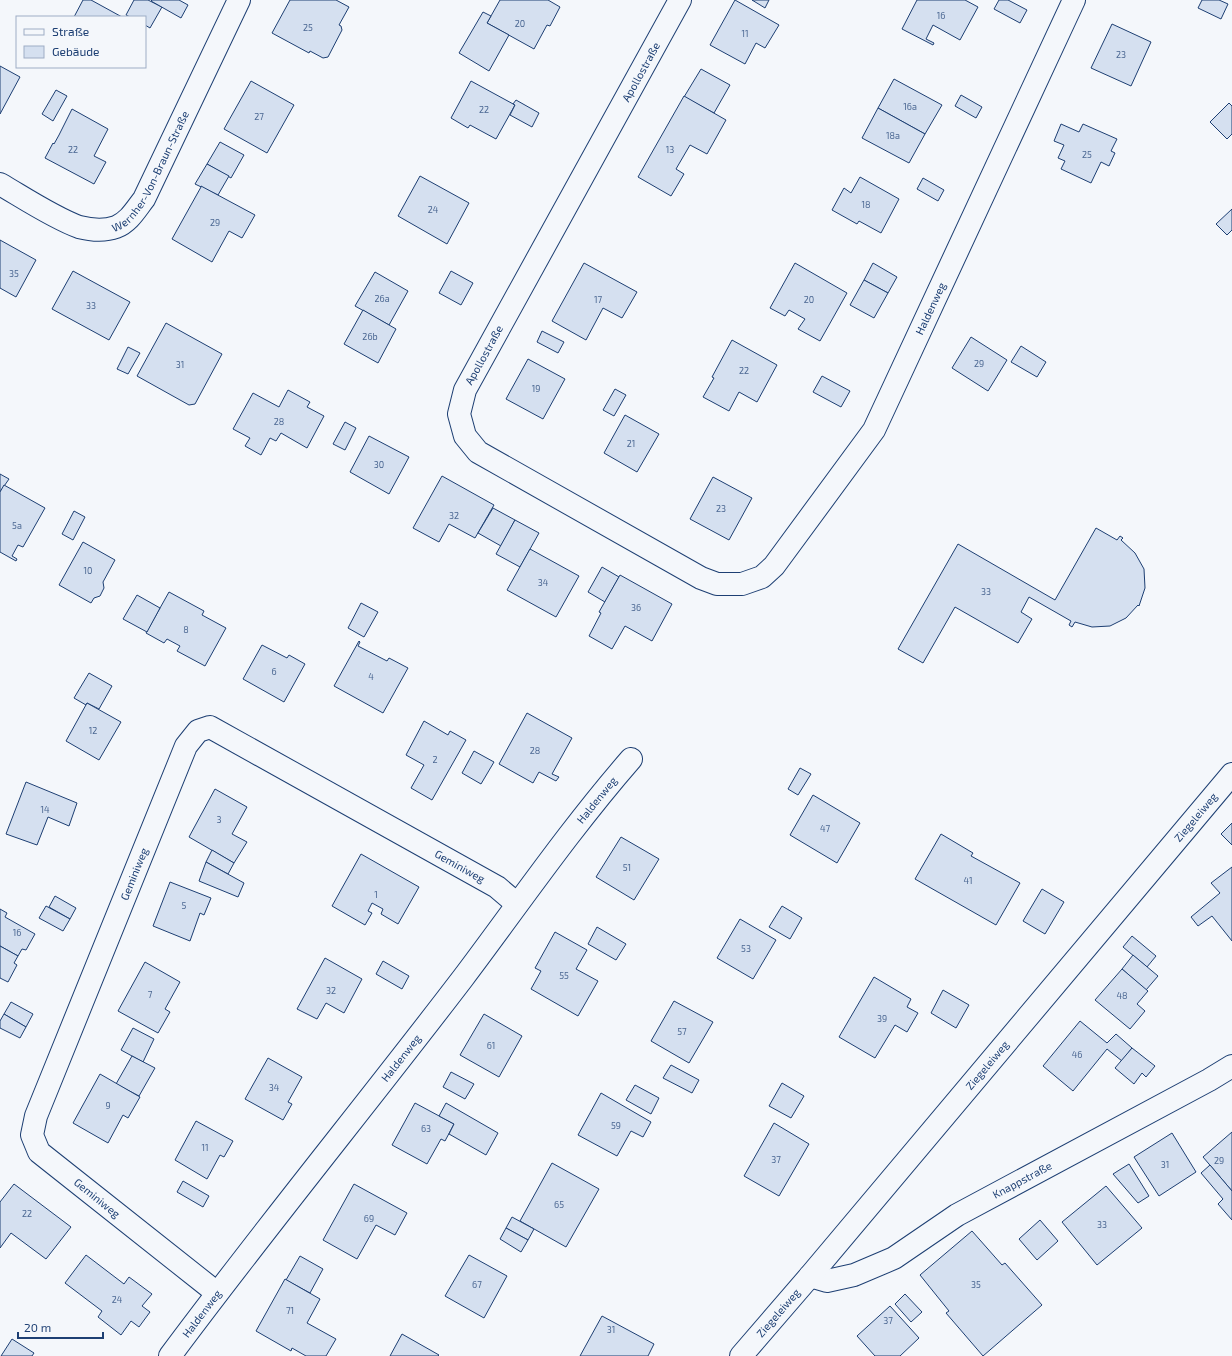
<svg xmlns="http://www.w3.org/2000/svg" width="1232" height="1356" font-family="'Exo 2',sans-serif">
	<rect width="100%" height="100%" fill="#f4f7fb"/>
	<g fill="#d5e0f0" stroke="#1d3f73">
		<path d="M83 0H91L122 17H74Z"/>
		<path d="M134 0H148L162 7 150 28 145 25V17H130L126 15Z"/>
		<path d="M152 0H179L188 5 181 18 151 1Z"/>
		<path d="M290 0H336L349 7 339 25 341 26 342 30 328 57 323 58 310 51 309 53 272 33Z"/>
		<path d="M500 0H548L560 7 550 26 547 25 534 49 487 23Z"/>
		<path d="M735 0 779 25 765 48 756 43 745 64 710 45Z"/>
		<path d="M752 0H769L765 8Z"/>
		<path d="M917 0H965L978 7 960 40 933 25 926 39 934 43 933 45 902 29Z"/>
		<path d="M999 0H1008L1027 10 1020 23 994 9Z"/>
		<path d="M1202 0H1219L1228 4 1221 19 1198 8Z"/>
		<path d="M483 12 491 16 487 23 509 35 489 71 459 53Z"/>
		<path d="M1112 24 1151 42 1131 86 1091 68Z"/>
		<path d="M0 66 20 77 0 114Z"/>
		<path d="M701 69 730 85 714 113 684 97Z"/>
		<path d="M894 79 942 105 925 134 878 108Z"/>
		<path d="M251 81 294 105 267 153 224 129Z"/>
		<path d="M471 81 515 105 496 139 470 125 468 128 451 118Z"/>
		<path d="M56 90 67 96 53 121 42 114Z"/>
		<path d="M961 95 982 107 976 118 955 106Z"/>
		<path d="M684 96 726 120 707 154 690 145 676 169 684 174 671 196 638 177Z"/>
		<path d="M516 100 539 113 532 127 510 115 515 105 513 104Z"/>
		<path d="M1229 103 1232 106V134L1227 139 1210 122Z"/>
		<path d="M878 108 925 134 909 163 862 138Z"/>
		<path d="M72 109 108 129 94 156 106 162 94 184 45 158 53 143 54 144 59 135Z"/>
		<path d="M1061 124 1079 132 1083 124 1117 139 1111 151 1115 153 1109 166 1101 162 1091 183 1061 169 1065 161 1058 158 1064 145 1054 141Z"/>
		<path d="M220 142 244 155 231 178 207 164Z"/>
		<path d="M207 164 229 176 218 195 195 184Z"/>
		<path d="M420 176 469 203 447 244 398 216Z"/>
		<path d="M860 177 899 199 881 233 859 221 857 224 832 210 844 188 851 193Z"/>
		<path d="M923 178 944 190 938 201 917 189Z"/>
		<path d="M201 187V186L255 215 242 238 229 231 212 262 172 239Z"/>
		<path d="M1232 209V230L1227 235 1216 224Z"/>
		<path d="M0 240 36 260 16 297 0 288Z"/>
		<path d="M584 263 637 292 622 318 603 308 586 340 552 321Z"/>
		<path d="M795 263 847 293 820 341 798 329 805 319 789 310 785 316 770 308Z"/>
		<path d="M873 263 897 277 888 293 864 280Z"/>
		<path d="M73 271 130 302 109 340 52 309Z"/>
		<path d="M451 271 473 283 461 305 439 293Z"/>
		<path d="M375 272 408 291 389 325 355 306Z"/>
		<path d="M864 280 888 293 874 318 850 305Z"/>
		<path d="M363 310 396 329 378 363 344 344Z"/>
		<path d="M166 323 222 354 195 404 189 405 137 376Z"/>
		<path d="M542 331 564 342 558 353 537 342Z"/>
		<path d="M971 337 1007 360 988 391 952 368Z"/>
		<path d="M732 340 777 365 757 402 739 392 729 411 703 397 714 378 712 377Z"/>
		<path d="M1021 346 1046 362 1037 377 1011 362Z"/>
		<path d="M128 347 140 353 128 374 117 369Z"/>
		<path d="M528 359 565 379 543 419 506 399Z"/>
		<path d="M822 376 850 391 841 407 813 392Z"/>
		<path d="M615 389 626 395 614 416 603 410Z"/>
		<path d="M288 390 310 402 307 407 324 416 307 448 281 433 276 441 270 438 261 455 245 446 250 438 233 429 253 393 279 407Z"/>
		<path d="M625 415 659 434 637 472 604 453Z"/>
		<path d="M345 422 356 428 345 450 333 444Z"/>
		<path d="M369 436 409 457 389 494 350 472Z"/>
		<path d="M0 474 9 479 0 492Z"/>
		<path d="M442 476 494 505 475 538 449 524 439 542 413 528Z"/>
		<path d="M713 477 752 498 729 540 690 519Z"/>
		<path d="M4 485 45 508 23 547 18 545 12 556 17 559 16 561 0 552V492Z"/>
		<path d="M493 508 515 520 501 546 478 533Z"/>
		<path d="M74 511 85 517 73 540 62 534Z"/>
		<path d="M515 520 539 533 520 567 496 554Z"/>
		<path d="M1096 528 1117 540 1120 536 1123 538 1121 540 1135 553 1144 569 1145 588 1139 606 1138 605 1126 618 1110 626 1092 627 1075 622 1072 627 1069 625 1071 621 1029 597 1021 612 1032 619 1018 643 955 607 923 663 898 649 958 544 1055 600Z"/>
		<path d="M83 542 115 560 103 582 104 588 100 596 94 598 91 603 59 585Z"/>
		<path d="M530 549 579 576 556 617 507 590Z"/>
		<path d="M602 567 619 577 605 602 588 592Z"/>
		<path d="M620 575 672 604 652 641 625 626 612 649 589 636 601 613 599 612Z"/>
		<path d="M169 592 204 611 202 615 226 628 205 666 177 651 180 646 167 639 164 643 146 633Z"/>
		<path d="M137 595 160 608 147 632 123 619Z"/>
		<path d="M361 603 378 612 364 637 348 628Z"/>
		<path d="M359 641 360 642 358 646 387 661 389 658 408 668 383 713 334 686Z"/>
		<path d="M262 645 287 658 289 655 305 664 284 702 243 679Z"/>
		<path d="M89 673 112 686 99 709 87 703 86 705 74 698Z"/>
		<path d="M87 703 121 722 99 760 66 741Z"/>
		<path d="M527 713 572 738 552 774 559 777 556 781 539 772 533 783 499 764Z"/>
		<path d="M424 721 448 735 450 731 466 740 432 800 411 788 424 765 406 755Z"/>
		<path d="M474 751 494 762 481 784 462 773Z"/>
		<path d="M800 768 811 774 798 795 788 789Z"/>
		<path d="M26 782 77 803 69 826 48 817 37 845 6 834Z"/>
		<path d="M215 789 247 807 232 834 247 842 234 863 189 837Z"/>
		<path d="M813 795 860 823 837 863 790 835Z"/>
		<path d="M1232 823V845L1221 834Z"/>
		<path d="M941 834 973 853 971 856 1020 883 996 925 915 879Z"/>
		<path d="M621 837 659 859 634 900 596 877Z"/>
		<path d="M212 850 234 863 228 874 206 862Z"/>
		<path d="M361 854 419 887 398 924 381 914 383 909 372 903 368 911 372 913 365 925 332 906Z"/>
		<path d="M206 862 244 883 238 897 199 881Z"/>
		<path d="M1232 867V941L1212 916 1198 926 1191 917 1220 893 1211 883Z"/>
		<path d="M170 882 211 898 204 915 200 913 190 941 153 926Z"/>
		<path d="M1042 889 1064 902 1045 934 1023 921Z"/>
		<path d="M55 896 76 908 70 919 49 907Z"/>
		<path d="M46 906 70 919 63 931 39 918Z"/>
		<path d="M782 906 802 918 790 939 769 927Z"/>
		<path d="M0 909 7 913 5 917 35 934 26 950 22 949 18 956 0 946Z"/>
		<path d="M740 919 776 940 753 979 717 958Z"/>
		<path d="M597 927 626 944 616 960 588 944Z"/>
		<path d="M555 932 587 950 576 969 598 981 578 1016 531 989 541 971 535 968Z"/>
		<path d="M1132 936 1156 956 1147 967 1123 947Z"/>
		<path d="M0 946 18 956 14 963 17 965 8 982 0 978Z"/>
		<path d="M1133 955 1158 976 1146 990 1122 969Z"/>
		<path d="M325 958 362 979 344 1013 326 1003 317 1019 297 1009Z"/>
		<path d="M383 961 409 976 402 989 376 974Z"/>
		<path d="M145 962 180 982 165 1009 170 1012 158 1033 118 1011Z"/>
		<path d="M1122 969 1148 991 1137 1004 1145 1011 1130 1029 1095 1000Z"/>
		<path d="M874 977 911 999 907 1007 918 1013 907 1032 895 1025 875 1058 839 1037Z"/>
		<path d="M943 990 969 1005 956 1028 931 1013Z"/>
		<path d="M674 1001 713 1022 689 1063 651 1041Z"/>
		<path d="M11 1002 33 1014 26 1027 4 1014Z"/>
		<path d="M4 1014 26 1027 20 1038 0 1028V1021Z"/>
		<path d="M484 1014 522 1036 499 1077 460 1055Z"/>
		<path d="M1080 1021 1107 1043 1116 1034 1132 1048 1122 1061 1107 1049 1073 1091 1043 1066Z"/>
		<path d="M133 1028 154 1039 143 1062 121 1050Z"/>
		<path d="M1132 1048 1155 1066 1146 1077 1142 1073 1134 1084 1115 1068Z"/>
		<path d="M132 1056 155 1068 139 1096 116 1084Z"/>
		<path d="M268 1058 302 1077 288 1102 292 1104 283 1120 245 1099Z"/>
		<path d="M671 1065 699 1080 692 1093 663 1078Z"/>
		<path d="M451 1072 474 1084 465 1099 443 1087Z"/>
		<path d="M100 1074 140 1097 128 1118 123 1115 108 1143 73 1123Z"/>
		<path d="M782 1083 804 1096 791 1118 769 1106Z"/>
		<path d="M635 1085 659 1098 651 1114 626 1100Z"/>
		<path d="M601 1093 651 1122 643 1137 631 1131 617 1156 578 1135Z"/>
		<path d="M415 1103 454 1124 445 1141 441 1139 427 1164 392 1145Z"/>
		<path d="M446 1103 498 1133 486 1155 449 1134 454 1124 439 1116Z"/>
		<path d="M196 1121 233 1141 224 1157 220 1155 207 1179 175 1160Z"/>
		<path d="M774 1123 809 1144 779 1196 744 1176Z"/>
		<path d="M1232 1132V1191L1203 1157Z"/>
		<path d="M1172 1133 1196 1172 1159 1196 1134 1157Z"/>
		<path d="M552 1163 599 1189 566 1247 520 1221Z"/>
		<path d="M1129 1164 1149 1196 1138 1203 1113 1174Z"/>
		<path d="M1210 1165 1232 1191V1220L1218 1204 1223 1199 1201 1173Z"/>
		<path d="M183 1181 209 1196 203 1207 177 1192Z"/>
		<path d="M14 1184 71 1227 46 1259 11 1233 0 1248V1202Z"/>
		<path d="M354 1184 407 1213 395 1235 376 1225 357 1259 323 1240Z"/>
		<path d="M1106 1186 1142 1228 1097 1265 1062 1222Z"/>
		<path d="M512 1217 534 1229 528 1240 506 1228Z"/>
		<path d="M1040 1220 1058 1241 1037 1260 1019 1239Z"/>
		<path d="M506 1228 528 1240 521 1252 500 1239Z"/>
		<path d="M972 1231 1002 1265 1005 1263 1042 1305 983 1356 946 1313 949 1311 920 1275Z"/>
		<path d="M86 1255 124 1284 129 1277 152 1294 142 1306 150 1312 139 1327 131 1321 121 1335 98 1317 102 1311 65 1283Z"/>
		<path d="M469 1255 507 1276 484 1318 445 1296Z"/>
		<path d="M300 1256 323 1269 310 1293 286 1280Z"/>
		<path d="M285 1279 320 1299 307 1323 336 1339 326 1356H306L292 1348 291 1351 256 1331Z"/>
		<path d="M905 1294 922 1312 911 1322 895 1304Z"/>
		<path d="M890 1306 919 1338 900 1356H875L857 1336Z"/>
		<path d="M602 1316 654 1344 648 1356H580Z"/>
		<path d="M402 1334 439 1355 438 1356H390Z"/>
		<path d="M12 1339 34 1353 32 1356H1Z"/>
	</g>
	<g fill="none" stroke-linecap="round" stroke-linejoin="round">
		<g stroke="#1d3f73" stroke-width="24">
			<g id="minor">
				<path id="s1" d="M680 0 465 390 459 414 465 436 478 452 701 578 717 584H742L762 577 774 566 874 430 1074 0"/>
				<path id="s2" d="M0 184C24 198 54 218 79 227 91 230 105 231 116 227 129 222 136 209 144 199L239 0"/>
				<path id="s3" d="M810 1276 827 1281 854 1275 894 1258 957 1215 1209 1080 1232 1066"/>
				<path id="s4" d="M217 1293 39 1152 32 1135 36 1116 186 746 198 731 210 727 497 887 517 904"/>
				<path id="s5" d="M170 1356C265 1228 366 1105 463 978 518 905 570 829 631 759"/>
				<path id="s6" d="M741 1356 810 1276 1232 774"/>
			</g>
		</g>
		<use href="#minor" stroke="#f4f7fb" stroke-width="22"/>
	</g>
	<g text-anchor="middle" stroke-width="3" stroke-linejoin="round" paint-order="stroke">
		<g font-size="9" fill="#4b6792">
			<text x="941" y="19">16</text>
			<text x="520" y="27">20</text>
			<text x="308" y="31">25</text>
			<text x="745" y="37">11</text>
			<text x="1121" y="58">23</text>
			<text x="910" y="110">16a</text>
			<text x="484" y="113">22</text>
			<text x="259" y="120">27</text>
			<text x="893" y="139">18a</text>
			<text x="73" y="153">22</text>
			<text x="670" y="153">13</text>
			<text x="1087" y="158">25</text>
			<text x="866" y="208">18</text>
			<text x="433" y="213">24</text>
			<text x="215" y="226">29</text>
			<text x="14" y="277">35</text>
			<text x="382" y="302">26a</text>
			<text x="598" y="303">17</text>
			<text x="809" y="303">20</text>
			<text x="91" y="309">33</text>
			<text x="370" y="340">26b</text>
			<text x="979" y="367">29</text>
			<text x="180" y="368">31</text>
			<text x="744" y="374">22</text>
			<text x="536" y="392">19</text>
			<text x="279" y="425">28</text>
			<text x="631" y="447">21</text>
			<text x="379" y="468">30</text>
			<text x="721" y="512">23</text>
			<text x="454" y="519">32</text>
			<text x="17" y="529">5a</text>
			<text x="88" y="574">10</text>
			<text x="543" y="586">34</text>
			<text x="986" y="595">33</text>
			<text x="636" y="611">36</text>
			<text x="186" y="633">8</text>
			<text x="274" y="675">6</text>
			<text x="371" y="680">4</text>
			<text x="93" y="734">12</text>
			<text x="535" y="754">28</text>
			<text x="435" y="763">2</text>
			<text x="45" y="813">14</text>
			<text x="219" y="823">3</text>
			<text x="825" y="832">47</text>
			<text x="627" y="871">51</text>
			<text x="968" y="884">41</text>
			<text x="376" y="898">1</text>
			<text x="184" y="909">5</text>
			<text x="17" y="936">16</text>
			<text x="746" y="952">53</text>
			<text x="564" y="979">55</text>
			<text x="331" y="994">32</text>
			<text x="150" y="998">7</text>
			<text x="1122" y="999">48</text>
			<text x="882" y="1022">39</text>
			<text x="682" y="1035">57</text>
			<text x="491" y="1049">61</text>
			<text x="1077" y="1058">46</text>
			<text x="274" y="1091">34</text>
			<text x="108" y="1109">9</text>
			<text x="616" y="1129">59</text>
			<text x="426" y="1132">63</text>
			<text x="205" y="1151">11</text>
			<text x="776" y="1163">37</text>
			<text x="1219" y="1164">29</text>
			<text x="1165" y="1168">31</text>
			<text x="559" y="1208">65</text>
			<text x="27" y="1217">22</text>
			<text x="369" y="1222">69</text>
			<text x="1102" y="1228">33</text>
			<text x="477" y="1288">67</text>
			<text x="976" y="1288">35</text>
			<text x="117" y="1303">24</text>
			<text x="290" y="1314">71</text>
			<text x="888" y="1324">37</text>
			<text x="611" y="1333">31</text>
		</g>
		<g font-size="11" fill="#1d3f73" stroke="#f4f7fb">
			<text transform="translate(641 72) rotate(-61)" y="4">Apollostraße</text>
			<text dy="4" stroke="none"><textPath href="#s2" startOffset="194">Wernher-Von-Braun-Straße</textPath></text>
			<text dy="4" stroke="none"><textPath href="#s1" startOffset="1152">Haldenweg</textPath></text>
			<text transform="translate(484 355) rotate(-61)" y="4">Apollostraße</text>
			<text dy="4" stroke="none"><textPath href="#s5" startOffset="701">Haldenweg</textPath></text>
			<text dy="4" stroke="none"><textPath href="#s6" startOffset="705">Ziegeleiweg</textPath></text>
			<text dy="4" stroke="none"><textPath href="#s4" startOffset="982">Geminiweg</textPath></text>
			<text dy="4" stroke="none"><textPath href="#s4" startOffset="526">Geminiweg</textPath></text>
			<text dy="4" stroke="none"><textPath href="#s5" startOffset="377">Haldenweg</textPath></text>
			<text dy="4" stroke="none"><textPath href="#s6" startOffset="381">Ziegeleiweg</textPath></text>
			<text dy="4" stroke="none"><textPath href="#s3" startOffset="239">Knappstraße</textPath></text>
			<text transform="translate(97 1198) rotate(39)" y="4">Geminiweg</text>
			<text dy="4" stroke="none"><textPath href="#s5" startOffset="53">Haldenweg</textPath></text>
			<text dy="4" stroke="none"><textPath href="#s6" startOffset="57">Ziegeleiweg</textPath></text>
		</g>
	</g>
	<rect x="16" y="16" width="130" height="52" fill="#f4f7fb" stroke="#9eadc5"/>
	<rect x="24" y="29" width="20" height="6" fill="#f4f7fb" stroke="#9eadc5"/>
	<text x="52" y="36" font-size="12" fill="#1d3f73">Straße</text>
	<rect x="24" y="46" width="20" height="12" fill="#d5e0f0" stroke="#9eadc5"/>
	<text x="52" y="56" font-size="12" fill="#1d3f73">Gebäude</text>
	<path d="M18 1332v6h85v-6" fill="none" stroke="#1d3f73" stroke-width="2"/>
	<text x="24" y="1332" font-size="12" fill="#1d3f73" stroke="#f4f7fb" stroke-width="3" paint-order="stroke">20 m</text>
</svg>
